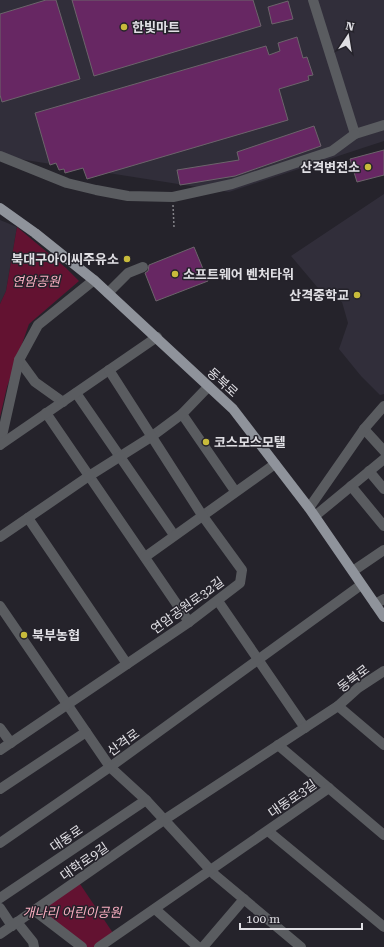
<svg xmlns="http://www.w3.org/2000/svg" width="384" height="947" font-family="'Roboto Serif','Noto Sans KR',serif">
	<rect width="100%" height="100%" fill="#25232b"/>
	<g fill="#312e3a">
		<path d="M0 0H384V141L229 192 0 156Z"/>
		<path d="M384 194V394L380 395 361 376 339 349 348 323 342 302 318 288 291 256Z"/>
		<path d="M0 220 17 227 6 291 0 304Z"/>
	</g>
	<g fill="#631231">
		<path d="M17 227 66 268 79 281 29 324 7 387 0 417V304L6 291Z"/>
		<path d="M78 881 115 936 99 947H82L35 911Z"/>
	</g>
	<g fill="#672763" stroke="#6c646b">
		<path d="M46 0H56L80 79 2 102 0 95V14Z"/>
		<path d="M72 0H253L261 26 94 76Z"/>
		<path d="M288 1 293 19 272 24 268 7Z"/>
		<path d="M297 37 303 58 307 57 313 75 308 76 309 80 279 89 288 120 87 179 83 168 65 173 64 169 59 170 56 163 50 165 35 113 266 46 269 55 280 51 278 43Z"/>
		<path d="M314 126 321 146 235 176 180 185 177 170 239 160 237 152Z"/>
		<path d="M384 150V175L357 182 350 159Z"/>
		<path d="M194 247 208 281 156 301 145 273 148 271 149 265Z"/>
	</g>
	<g fill="none" stroke-linecap="round" stroke-linejoin="round">
		<path stroke="#838288" stroke-width="1.5" stroke-dasharray="2 2" stroke-linecap="butt" d="M173 205 174 227"/>
		<g stroke="#5a5c60" stroke-width="10">
			<path d="M313 0 355 134 384 125"/>
			<path d="M0 156 67 183 96 190 128 196 173 197 232 184 332 151 355 134"/>
			<path d="M108 293 128 273 143 267"/>
			<path d="M19 360 35 382 63 402"/>
			<path d="M76 393 174 535"/>
			<path d="M46 413 189 622"/>
			<path d="M182 414 235 491"/>
			<path d="M364 429 384 451"/>
			<path d="M0 445 19 360 38 325 94 280"/>
			<path d="M0 445 157 337"/>
			<path d="M369 471 384 489"/>
			<path d="M351 486 384 526"/>
			<path d="M309 508 364 429 384 406"/>
			<path d="M315 516 384 459"/>
			<path d="M28 518 127 664"/>
			<path d="M0 537 89 476 151 437 182 414 208 387"/>
			<path d="M145 557 275 464"/>
			<path d="M353 571 384 550"/>
			<path d="M218 601 305 728"/>
			<path d="M375 604 384 599"/>
			<path d="M0 606 110 767 146 800 215 875 301 947"/>
			<path d="M338 706 384 745"/>
			<path d="M0 728 11 743"/>
			<path d="M278 745 384 835"/>
			<path d="M0 750 189 622 240 583 242 570 202 515 109 370"/>
			<path d="M0 789 86 732"/>
			<path d="M268 831 384 927"/>
			<path d="M0 843 110 767 361 585"/>
			<path d="M0 898 146 800"/>
			<path d="M0 908 12 926"/>
			<path d="M155 909 198 947"/>
			<path d="M35 911 82 947"/>
			<path d="M17 922 33 942 34 947"/>
			<path d="M0 934 164 820 338 706 358 688 384 671"/>
			<path d="M99 947 329 788"/>
			<path d="M203 947 244 899"/>
		</g>
		<path stroke="#8f939b" stroke-width="10" d="M0 208 35 233 95 281 233 409 309 508 384 617"/>
	</g>
	<g fill="#c8bb3b" stroke="#25232b" stroke-width="1.5">
		<circle cx="124" cy="27" r="4"/>
		<circle cx="368" cy="167" r="4"/>
		<circle cx="127" cy="259" r="4"/>
		<circle cx="175" cy="274" r="4"/>
		<circle cx="357" cy="295" r="4"/>
		<circle cx="206" cy="442" r="4"/>
		<circle cx="24" cy="635" r="4"/>
	</g>
	<g text-anchor="middle" stroke-width="3" stroke-linejoin="round" paint-order="stroke">
		<g font-size="13" font-weight="bold" fill="#e0dfe4" stroke="#25232b" text-anchor="start">
			<text x="132" y="32">한빛마트</text>
			<text x="360" y="172" text-anchor="end">산격변전소</text>
			<text x="119" y="264" text-anchor="end">북대구아이씨주유소</text>
			<text x="183" y="279">소프트웨어 벤처타워</text>
			<text x="349" y="300" text-anchor="end">산격중학교</text>
			<text x="214" y="447">코스모스모텔</text>
			<text x="32" y="640">북부농협</text>
		</g>
		<g font-size="13" font-style="italic" fill="#f9aec0" stroke="#25232b">
			<text x="36" y="286">연암공원</text>
			<text x="72" y="917">개나리 어린이공원</text>
		</g>
		<g font-size="13" fill="#e0dfe4" stroke="#25232b">
			<text transform="translate(223 382) rotate(42)" y="5">동북로</text>
			<text transform="translate(187 605) rotate(-36)" y="5">연암공원로32길</text>
			<text transform="translate(353 678) rotate(-37)" y="5">동북로</text>
			<text transform="translate(123 742) rotate(-36)" y="5">산격로</text>
			<text transform="translate(292 798) rotate(-35)" y="5">대동로3길</text>
			<text transform="translate(66 838) rotate(-34)" y="5">대동로</text>
			<text transform="translate(84 861) rotate(-35)" y="5">대학로9길</text>
		</g>
	</g>
	<g transform="translate(348 36) rotate(12)" stroke="#25232b" stroke-width="3" paint-order="stroke">
	<path d="M0-3L7 15L0 10L-7 15Z" fill="#e0dfe4"/>
	<text y="-6" font-size="11" font-weight="bold" text-anchor="middle" fill="#e0dfe4">N</text>
	</g>
	<path d="M240 923v6h122v-6" fill="none" stroke="#e0dfe4" stroke-width="2"/>
	<text x="246" y="923" font-size="12" fill="#e0dfe4" stroke="#25232b" stroke-width="3" paint-order="stroke">100 m</text>
</svg>
